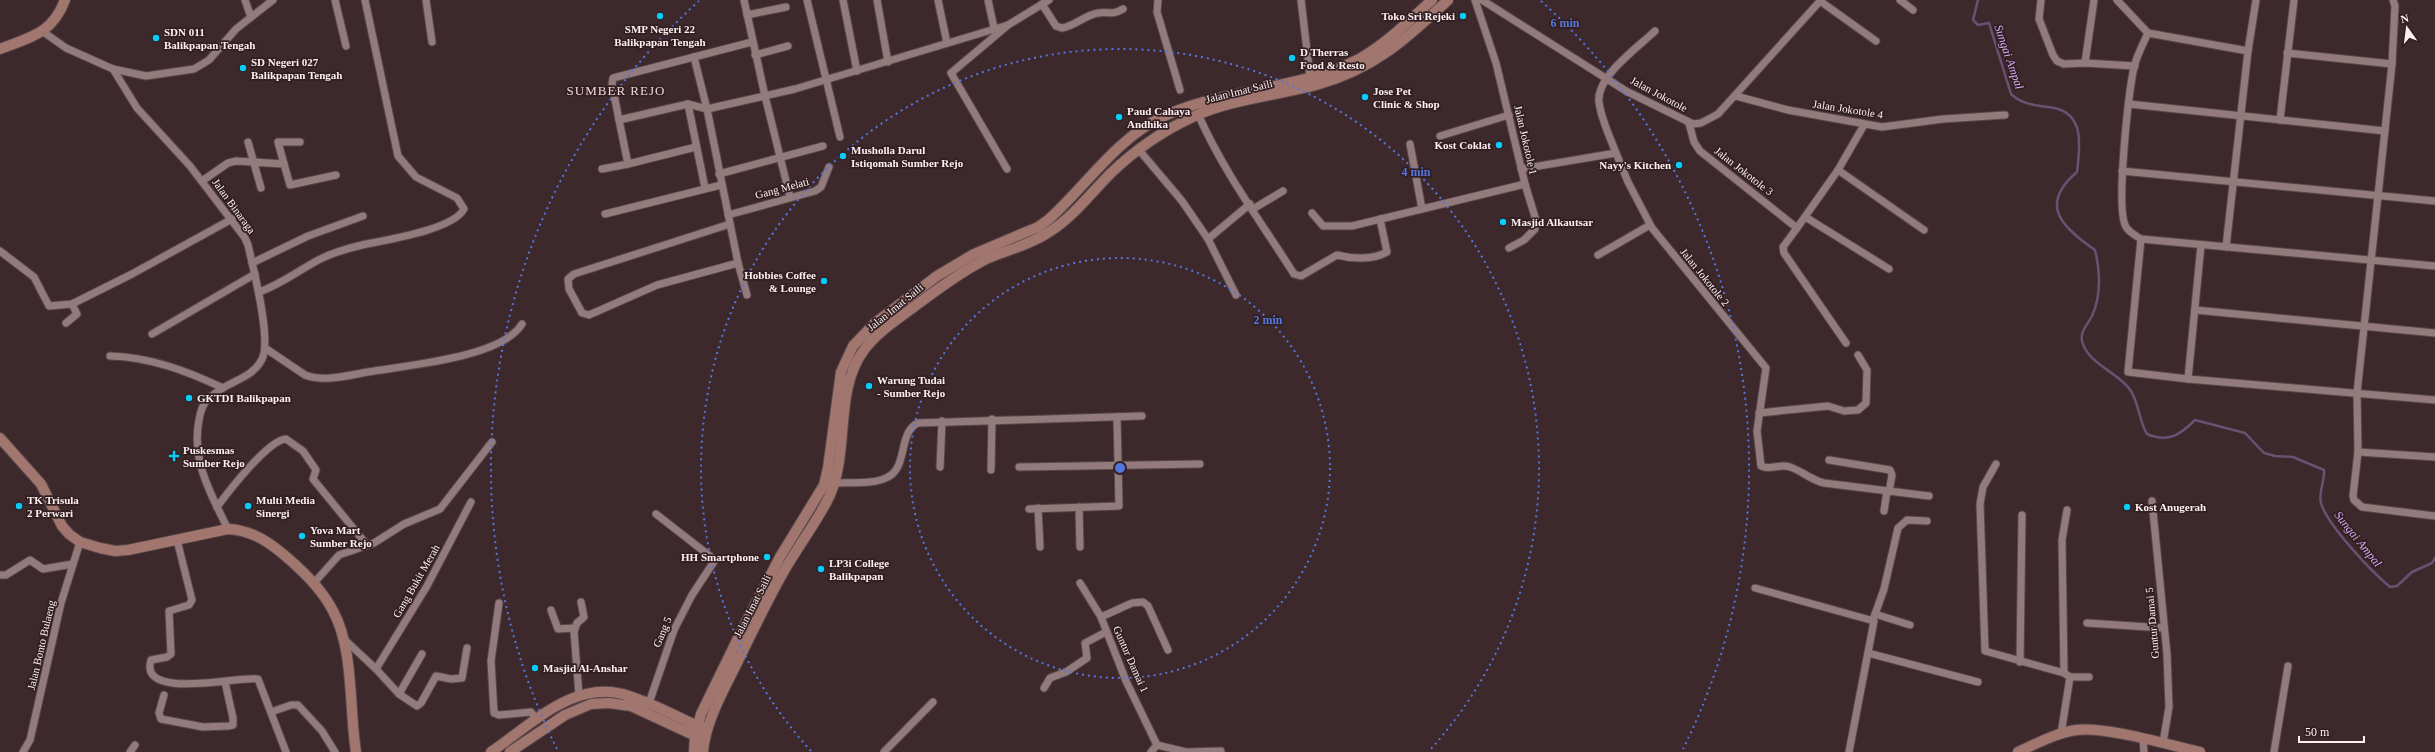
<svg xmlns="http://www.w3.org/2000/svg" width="2435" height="752" font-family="'Times New Roman',serif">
	<rect width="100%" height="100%" fill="#3d292c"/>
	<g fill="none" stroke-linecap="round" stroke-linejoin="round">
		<path stroke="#6a5072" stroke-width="2.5" d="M1978 0 1973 20 1978 25 1989 23 2011 94C2024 106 2038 105 2054 108 2085 114 2080 147 2077 172 2038 205 2062 227 2095 250 2100 271 2101 296 2092 316 2088 324 2080 331 2082 341 2088 365 2119 372 2131 391 2139 404 2139 421 2147 434 2168 443 2180 435 2195 420L2245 433 2264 453 2275 456 2293 457 2324 470C2325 480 2318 494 2321 503 2327 525 2372 572 2390 587L2397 586 2412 572 2432 563 2435 558"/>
		<g stroke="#584749" stroke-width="9">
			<g id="street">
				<path d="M245 0 251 17"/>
				<path d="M335 0 346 46"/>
				<path d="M426 0 432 42"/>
				<path d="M744 0 765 96 790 197"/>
				<path d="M807 0 840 137"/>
				<path d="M843 0 857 71"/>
				<path d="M877 0 888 62"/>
				<path d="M938 0 947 43"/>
				<path d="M988 0 994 28"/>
				<path d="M1158 0 1157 12 1180 90"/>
				<path d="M1301 0 1310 76"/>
				<path d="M1482 0 1626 91 1693 124 1701 123 1718 114 1821 0"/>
				<path d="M1900 0 1913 10"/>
				<path d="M2041 0 2039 19 2053 55 2057 61 2064 64 2085 63 2135 66"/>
				<path d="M2117 0 2148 33"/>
				<path d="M2393 0 2395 6 2392 64 2357 393 2358 452 2353 496 2354 500 2362 507 2435 516"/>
				<path d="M1820 1 1876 41"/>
				<path d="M1042 4 1056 26 1062 28C1075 26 1085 15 1098 13 1109 11 1111 16 1123 9"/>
				<path d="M747 15 786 7"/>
				<path d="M42 31 66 48 113 69 146 76 194 69 209 60 236 29 273 0"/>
				<path d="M2248 51 2148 33C2143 44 2137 55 2134 67 2129 91 2115 209 2126 227 2129 232 2136 236 2141 239L2435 266"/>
				<path d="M2287 53 2392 64"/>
				<path d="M755 55 788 46"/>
				<path d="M694 57 707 109"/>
				<path d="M2085 63 2094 0"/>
				<path d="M113 69 137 108 190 166 245 238 248 245C253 267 272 340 262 359 254 376 235 380 221 389 217 392 211 396 207 400 202 405 200 414 199 420 191 460 211 495 228 529"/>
				<path d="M1736 96 1788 110 1882 127 1943 119 2005 115"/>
				<path d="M688 104 705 188"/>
				<path d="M2129 104 2385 131"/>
				<path d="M1198 114C1223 171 1261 222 1294 274L1301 276 1337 255C1352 259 1373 260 1387 252L1380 219"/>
				<path d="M619 120 612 84 613 78 752 42"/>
				<path d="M2280 120 2294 0"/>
				<path d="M1689 123 1694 142 1700 151 1797 228 1838 170 1864 125"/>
				<path d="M1440 136 1509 115"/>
				<path d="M248 142 261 188"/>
				<path d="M1410 144 1422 209"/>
				<path d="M696 147 628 164 619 120 688 104 707 109"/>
				<path d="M1139 150 1182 201 1208 239 1250 204"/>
				<path d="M1616 153C1610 137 1601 119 1599 102 1596 77 1637 48 1655 31"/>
				<path d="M284 164 278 142H300"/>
				<path d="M602 169 628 164"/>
				<path d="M1007 169 951 73 1008 25 1049 0"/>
				<path d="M1521 169 1616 153 1628 182 1652 228 1766 368 1757 431 1761 466C1770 471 1780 463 1790 467 1802 471 1811 480 1824 483L1929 496"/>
				<path d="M1838 170 1924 230"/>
				<path d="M2122 171 2435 201"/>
				<path d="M719 174 823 146"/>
				<path d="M202 181 228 163 236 161 284 164 290 185 336 175"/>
				<path d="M1253 209 1283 191"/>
				<path d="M1312 213 1323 226H1352L1525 184 1496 63 1475 0"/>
				<path d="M605 214 721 185"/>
				<path d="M728 215 815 191 821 187 829 167"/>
				<path d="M1807 218 1889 269"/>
				<path d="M730 224 574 274 568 279 569 289 582 313 589 315 657 285 738 263 707 109 795 89 1008 25"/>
				<path d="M1797 228 1783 247 1784 253 1846 343"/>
				<path d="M1208 239 1236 295"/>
				<path d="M2141 239 2128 372 2188 379 2435 400"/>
				<path d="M2226 247 2248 51 2256 0"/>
				<path d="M1509 248 1524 240 1535 229V217L1525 184"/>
				<path d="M0 251 34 277 49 306 72 304 132 274 232 219"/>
				<path d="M1598 255 1650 225"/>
				<path d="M252 263 308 236 363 216"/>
				<path d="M738 263 747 295"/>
				<path d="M259 292C279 285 295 273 313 263 328 254 345 249 362 245 385 240 453 230 464 209L457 198 416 177 398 156 365 0"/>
				<path d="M2195 310 2435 333"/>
				<path d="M66 323 77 314 72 304"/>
				<path d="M152 334 255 274"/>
				<path d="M265 348 305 375C325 383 353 374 374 371 410 365 502 357 522 324"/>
				<path d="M110 356C150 357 187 371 223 388"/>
				<path d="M2188 379 2201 245"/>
				<path d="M1759 413 1828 406 1844 411 1858 410 1866 403 1867 370 1858 355"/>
				<path d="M2358 452 2435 457"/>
				<path d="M1829 460 1890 470 1892 475 1889 492"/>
				<path d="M1996 464 1983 487 1980 504 1985 651 2064 673"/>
				<path d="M940 467 942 421"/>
				<path d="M1019 467 1200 464"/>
				<path d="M991 470 992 419"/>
				<path d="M835 483C851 482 873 485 888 477 908 467 898 432 918 423L1142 416"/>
				<path d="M2152 501 2167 654 2169 707 2163 743"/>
				<path d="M217 507C228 492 268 440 286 439L303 451 316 470 313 479 367 545"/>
				<path d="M1079 507 1080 547"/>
				<path d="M1038 508 1040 547"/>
				<path d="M1029 509 1119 506 1117 417"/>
				<path d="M1884 511 1887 491"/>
				<path d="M177 540 192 600 189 605 169 611 171 654 167 657 151 660C138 702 244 675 258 679L286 752"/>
				<path d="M0 575H6L30 560 43 569 73 564"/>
				<path d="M1080 583 1101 617 1126 681 1157 745"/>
				<path d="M313 584 339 555 374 543 404 524 440 509 492 442"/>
				<path d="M1755 588 1874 621 1849 752"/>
				<path d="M499 603 491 661 494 713 499 715 531 712 537 720"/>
				<path d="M551 610 558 629 574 628"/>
				<path d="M1875 614 1910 625"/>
				<path d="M1101 617 1132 603 1143 602 1148 606 1168 650"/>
				<path d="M1873 620 1884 589 1898 528 1907 520 1927 521"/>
				<path d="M2087 623 2164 628"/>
				<path d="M345 640 376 669 399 694 422 654"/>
				<path d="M1868 653 1978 682"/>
				<path d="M2020 662 2022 515"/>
				<path d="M376 669 427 586 471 502"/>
				<path d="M2070 677H2089"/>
				<path d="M1044 688 1050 678 1066 672 1087 658 1085 643 1106 632"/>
				<path d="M399 694 417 706 421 703 436 676 451 679 462 678 467 648"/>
				<path d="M164 695 159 713 161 719 203 727 229 726 233 725V718L225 682"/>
				<path d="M579 695 574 632 577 623 584 617 581 602"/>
				<path d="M649 703 674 630 692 595 715 560 656 514"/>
				<path d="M271 712 291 705H298L322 731 335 752"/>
				<path d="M2061 734 2070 677 2064 673 2062 540 2067 510"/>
				<path d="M2143 739 2144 752"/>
				<path d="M23 752 30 740 61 603 80 542"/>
				<path d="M130 752 135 745"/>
				<path d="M884 752 933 702"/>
				<path d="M1151 752 1157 745 1186 752 1221 751"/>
				<path d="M2274 752 2288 666"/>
			</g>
		</g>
		<g stroke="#584749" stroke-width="12">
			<g id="secondary">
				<path d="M0 49C31 37 52 34 65 0"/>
				<path d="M0 438 41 484 62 526 69 534 80 542 100 548 115 551 128 550 228 529C253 530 272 544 290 560 306 574 323 591 333 611 354 649 349 708 356 752"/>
				<path d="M491 752C531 725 576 677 629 696 655 704 679 718 704 729"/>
				<path d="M510 752 565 715 591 704 609 703 631 706 700 738"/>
				<path d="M694 752 695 736 701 714 745 624 780 557 824 485 828 468 841 372 853 346 875 323 937 276 974 254 1038 227 1048 220C1085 187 1116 139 1162 117 1224 88 1300 90 1359 59 1386 44 1409 21 1432 0"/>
				<path d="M703 752C705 725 720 697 732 673 749 639 765 604 784 571 797 548 813 527 826 503 852 456 832 393 864 350 877 332 897 320 915 306 938 289 961 272 986 259 1007 250 1030 245 1049 232 1073 217 1091 193 1111 173 1135 150 1164 130 1195 116 1228 100 1279 95 1316 85 1374 69 1405 40 1448 0"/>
				<path d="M2018 752C2036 744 2056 733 2076 730 2105 726 2169 745 2200 752"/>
			</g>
		</g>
		<use href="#street" stroke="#937b7d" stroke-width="7"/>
		<use href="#secondary" stroke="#a1766e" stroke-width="10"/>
	</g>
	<g fill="none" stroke="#5576de" stroke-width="2" stroke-dasharray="2 4">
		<circle cx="1120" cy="468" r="210"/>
		<path d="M811 751A419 419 0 1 1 1429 751"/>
		<path d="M557 749A629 629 0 0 1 699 1M1541 1A629 629 0 0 1 1683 749"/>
	</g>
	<g fill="#07cbf9" stroke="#321f22" stroke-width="1.5">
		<circle cx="660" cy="16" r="4"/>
		<circle cx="1463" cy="16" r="4"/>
		<circle cx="156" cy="38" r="4"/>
		<circle cx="1292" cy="58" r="4"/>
		<circle cx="243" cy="68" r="4"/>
		<circle cx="1365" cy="97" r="4"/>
		<circle cx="1119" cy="117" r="4"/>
		<circle cx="1499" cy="145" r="4"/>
		<circle cx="843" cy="156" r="4"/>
		<circle cx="1679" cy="165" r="4"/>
		<circle cx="1503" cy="222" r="4"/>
		<circle cx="824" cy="281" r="4"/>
		<circle cx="869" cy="386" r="4"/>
		<circle cx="189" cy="398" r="4"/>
		<path d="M172 450h4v4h4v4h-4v4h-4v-4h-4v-4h4z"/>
		<circle cx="19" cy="506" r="4"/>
		<circle cx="248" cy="506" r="4"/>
		<circle cx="2127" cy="507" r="4"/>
		<circle cx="302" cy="536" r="4"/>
		<circle cx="767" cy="557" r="4"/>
		<circle cx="821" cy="569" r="4"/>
		<circle cx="535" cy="668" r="4"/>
	</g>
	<g text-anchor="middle" stroke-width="3.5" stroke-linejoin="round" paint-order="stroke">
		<g font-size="11" font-weight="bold" fill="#fef0f2" stroke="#321f22" text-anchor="start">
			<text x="1455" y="20" text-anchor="end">Toko Sri Rejeki</text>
			<text x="660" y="33" text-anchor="middle">SMP Negeri 22<tspan x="660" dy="13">Balikpapan Tengah</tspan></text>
			<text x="164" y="36">SDN 011<tspan x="164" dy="13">Balikpapan Tengah</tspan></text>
			<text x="1300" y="56">D Therras<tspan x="1300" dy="13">Food &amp; Resto</tspan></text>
			<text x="251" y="66">SD Negeri 027<tspan x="251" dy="13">Balikpapan Tengah</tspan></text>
			<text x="1373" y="95">Jose Pet<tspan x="1373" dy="13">Clinic &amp; Shop</tspan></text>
			<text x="1127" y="115">Paud Cahaya<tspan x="1127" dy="13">Andhika</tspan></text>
			<text x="1491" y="149" text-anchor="end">Kost Coklat</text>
			<text x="851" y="154">Musholla Darul<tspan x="851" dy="13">Istiqomah Sumber Rejo</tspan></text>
			<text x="1671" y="169" text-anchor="end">Nayy's Kitchen</text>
			<text x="1511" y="226">Masjid Alkautsar</text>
			<text x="816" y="279" text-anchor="end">Hobbies Coffee<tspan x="816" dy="13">&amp; Lounge</tspan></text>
			<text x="877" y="384">Warung Tudai<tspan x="877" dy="13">- Sumber Rejo</tspan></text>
			<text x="197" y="402">GKTDI Balikpapan</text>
			<text x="183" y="454">Puskesmas<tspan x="183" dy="13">Sumber Rejo</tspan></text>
			<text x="27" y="504">TK Trisula<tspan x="27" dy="13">2 Perwari</tspan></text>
			<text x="256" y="504">Multi Media<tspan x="256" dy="13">Sinergi</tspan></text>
			<text x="2135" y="511">Kost Anugerah</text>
			<text x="310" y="534">Yova Mart<tspan x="310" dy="13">Sumber Rejo</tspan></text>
			<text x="759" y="561" text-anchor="end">HH Smartphone</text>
			<text x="829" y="567">LP3i College<tspan x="829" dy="13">Balikpapan</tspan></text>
			<text x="543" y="672">Masjid Al-Anshar</text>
		</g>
		<g font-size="11" fill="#fef0f2" stroke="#321f22">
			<text transform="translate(1239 91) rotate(-14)" y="4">Jalan Imat Saili</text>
			<text transform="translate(1659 94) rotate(28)" y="4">Jalan Jokotole</text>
			<text transform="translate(1848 109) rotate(9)" y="4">Jalan Jokotole 4</text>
			<text transform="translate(1526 140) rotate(77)" y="4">Jalan Jokotole 1</text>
			<text transform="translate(1744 171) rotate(38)" y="4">Jalan Jokotole 3</text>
			<text transform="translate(782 188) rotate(-15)" y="4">Gang Melati</text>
			<text transform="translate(234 206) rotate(54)" y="4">Jalan Binaraga</text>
			<text transform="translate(1705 277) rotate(51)" y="4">Jalan Jokotole 2</text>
			<text transform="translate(895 307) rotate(-39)" y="4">Jalan Imat Saili</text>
			<text transform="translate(416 581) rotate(-60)" y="4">Gang Bukit Merah</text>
			<text transform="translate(752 606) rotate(-63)" y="4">Jalan Imat Saili</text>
			<text transform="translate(2152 623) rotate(-95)" y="4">Guntur Damai 5</text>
			<text transform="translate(662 632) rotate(-67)" y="4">Gang 5</text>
			<text transform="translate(41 645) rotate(-77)" y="4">Jalan Bonto Bulaeng</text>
			<text transform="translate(1131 659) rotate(66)" y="4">Guntur Damai 1</text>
		</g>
		<g font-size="12" font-style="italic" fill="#d7a8f7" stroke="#321f22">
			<text transform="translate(2009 57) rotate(71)" y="4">Sungai Ampal</text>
			<text transform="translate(2358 539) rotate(51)" y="4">Sungai Ampal</text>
		</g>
		<g font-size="13" letter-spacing="1" fill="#f0d5d8" stroke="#321f22">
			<text x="616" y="95">SUMBER REJO</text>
		</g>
	</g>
	<circle cx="1120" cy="468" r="6" fill="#5576de" stroke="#321f22" stroke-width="2"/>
	<g font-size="12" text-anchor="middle" font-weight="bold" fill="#5576de" stroke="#321f22" stroke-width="3.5" stroke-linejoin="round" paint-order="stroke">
		<text x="1565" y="27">6 min</text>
		<text x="1416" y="176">4 min</text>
		<text x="1268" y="324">2 min</text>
	</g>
	<g transform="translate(2407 28) rotate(346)" stroke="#321f22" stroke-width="3" paint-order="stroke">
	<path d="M0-3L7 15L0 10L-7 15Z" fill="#fef0f2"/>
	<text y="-6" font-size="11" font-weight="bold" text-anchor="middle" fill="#fef0f2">N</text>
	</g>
	<path d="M2299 736v6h65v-6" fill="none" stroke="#fef0f2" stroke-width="2"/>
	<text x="2305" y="736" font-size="12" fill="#fef0f2" stroke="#321f22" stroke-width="3" paint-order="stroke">50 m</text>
</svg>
